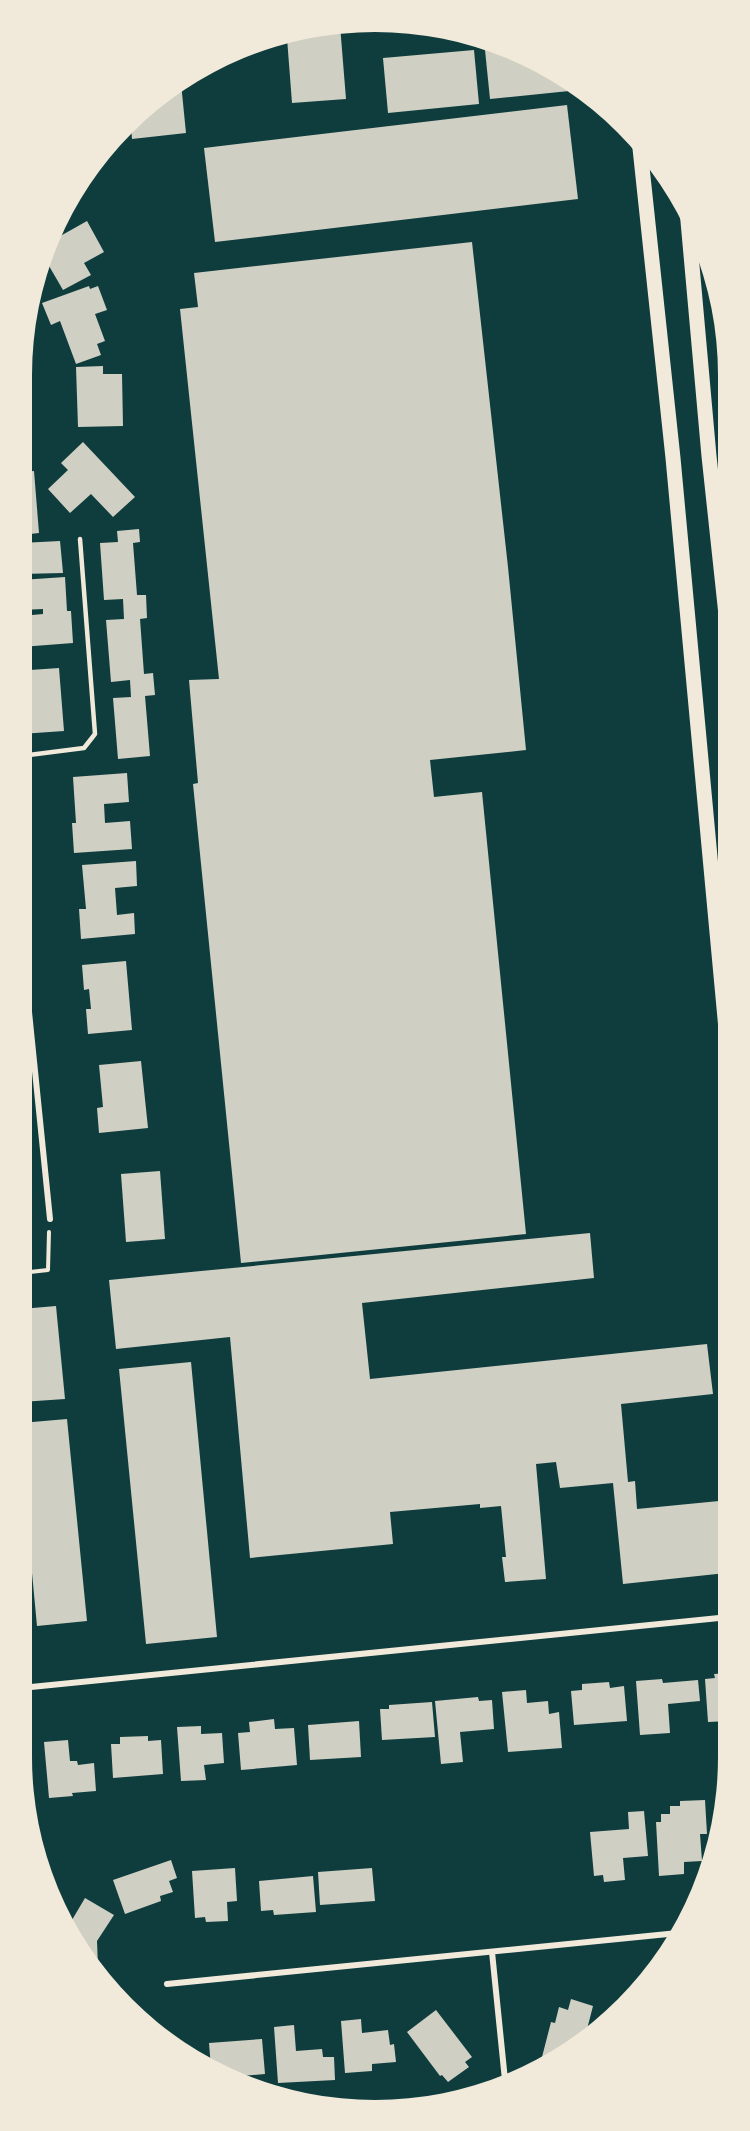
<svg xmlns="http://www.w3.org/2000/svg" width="750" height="2131" font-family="Jost,sans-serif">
	<rect width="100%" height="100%" fill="#0f3d3e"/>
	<g fill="#cfcfc3">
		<path d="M328 24 340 25 346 99 292 103 287 38Z"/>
		<path d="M502 48 552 69 579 90 490 99 485 50Z"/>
		<path d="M474 50 479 104 388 113 383 58Z"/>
		<path d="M181 83 186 133 132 139 131 127Z"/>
		<path d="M567 105 578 199 215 242 204 148Z"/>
		<path d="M87 221 104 252 84 263 91 275 63 290 45 259 55 239Z"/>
		<path d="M472 242 508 567 526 750 430 760 434 797 482 792 526 1234 241 1263 193 784 198 783 189 680 219 679 180 309 198 307 194 273Z"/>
		<path d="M89 286 90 289 98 286 107 310 95 314 105 341 97 344 101 355 76 364 60 321 51 325 42 303Z"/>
		<path d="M103 366V374H122L123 426 78 427 76 367Z"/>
		<path d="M83 442 135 497 113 517 91 494 70 513 48 489 68 470 61 463Z"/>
		<path d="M34 471 39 533 21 535V472Z"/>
		<path d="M139 529 140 542 133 543 137 595H146L147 618 140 619 144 674 153 673 155 695 145 696 150 756 118 759 113 698 131 697 130 680 111 682 106 620 124 619 123 599 104 600 100 543 118 542 117 531Z"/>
		<path d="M60 541 63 573 21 574V543Z"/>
		<path d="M65 577 67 611H71L73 643 21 647V616L43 614V609L21 610V580Z"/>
		<path d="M59 668 64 731 21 734V680H23L25 708 32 707 30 670Z"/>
		<path d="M127 773 129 802 104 804 105 823 130 821 132 849 74 853 72 823H76L73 777Z"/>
		<path d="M136 861 137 886 115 888 117 915 134 913 135 934 81 939 79 909H86L82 865Z"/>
		<path d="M126 961 132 1030 88 1034 86 1009H91L89 989 84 990 82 965Z"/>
		<path d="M141 1061 148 1128 99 1133 97 1108 103 1107 99 1065Z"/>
		<path d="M160 1171 165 1239 126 1242 121 1174Z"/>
		<path d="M590 1233 594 1278 362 1303 370 1379 707 1344 713 1394 621 1404 628 1482 635 1481 637 1509 719 1501 726 1573 623 1584 613 1483 560 1488 556 1462 536 1464 546 1579 505 1582 502 1557H506L501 1506 480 1508V1504L390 1512 393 1544 250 1558 230 1337 116 1349 109 1280Z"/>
		<path d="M56 1306 65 1399 21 1402V1309Z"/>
		<path d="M191 1362 217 1637 146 1644 119 1369Z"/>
		<path d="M67 1419 87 1621 37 1626 21 1456V1423Z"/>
		<path d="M729 1673V1721L708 1722 705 1679 715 1678 714 1674Z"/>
		<path d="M662 1679 663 1683 698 1680 700 1701 668 1704 670 1733 640 1735 636 1681Z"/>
		<path d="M609 1682 610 1688 624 1686 627 1721 574 1725 571 1691 582 1690V1684Z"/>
		<path d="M526 1690 527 1703 548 1701 549 1714 559 1712 562 1748 508 1752 502 1692Z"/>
		<path d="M478 1697 479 1701 492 1700 494 1729 460 1732 463 1762 441 1764 435 1701Z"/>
		<path d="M432 1702 435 1737 382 1740 380 1709H389V1705Z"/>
		<path d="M274 1719 275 1729 294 1728 297 1765 241 1770 238 1733 250 1732 249 1722Z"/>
		<path d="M359 1721 361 1757 310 1760 308 1725Z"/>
		<path d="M201 1726V1734L222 1733 224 1763 204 1765 206 1780 181 1781 177 1727Z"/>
		<path d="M148 1736V1741L161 1740 163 1774 113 1778 111 1744H120V1737Z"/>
		<path d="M68 1740 70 1761H77L78 1765 94 1763 96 1791 72 1793 73 1796 49 1798 44 1742Z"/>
		<path d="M705 1800 707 1834H700L702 1861 684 1862V1874L659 1876 656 1822H661V1814H670V1806H680V1801Z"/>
		<path d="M644 1811 648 1856 623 1858 625 1880 604 1882 603 1875 594 1876 590 1832 629 1829 628 1812Z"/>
		<path d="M171 1860 177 1878 169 1881 173 1892 160 1896 161 1901 125 1914 113 1880Z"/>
		<path d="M235 1868 237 1901 227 1902 228 1921 206 1922 205 1917 195 1918 192 1871Z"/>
		<path d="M372 1868 375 1901 320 1905 318 1872Z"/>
		<path d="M313 1876 316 1912 274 1915 273 1910 261 1911 259 1881Z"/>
		<path d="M85 1898 114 1915 97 1941 98 1967H95L69 1925Z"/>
		<path d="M571 1999 593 2006 585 2037 572 2050 551 2059 542 2057 551 2022 555 2023 559 2007 568 2010Z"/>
		<path d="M436 2010 472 2057 465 2062 469 2067 448 2082 442 2075 440 2076 407 2032Z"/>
		<path d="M361 2019 362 2033 388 2030 390 2045 394 2044 396 2062 372 2064V2071L345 2073 341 2021Z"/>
		<path d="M294 2025 296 2051 322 2049 323 2057H334L335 2080 278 2083 274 2027Z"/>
		<path d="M262 2039 265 2074 229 2077 218 2073 211 2068 209 2043Z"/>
	</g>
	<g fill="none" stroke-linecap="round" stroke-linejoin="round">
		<path stroke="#f1e9da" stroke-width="4" d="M21 1273 48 1270 49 1232"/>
		<path stroke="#f1e9da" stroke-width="4.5" d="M21 756 84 748 95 734 80 539"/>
		<g stroke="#f1e9da" stroke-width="6">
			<path d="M21 933 50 1219"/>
			<path d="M21 1688 729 1617"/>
			<path d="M492 1952 505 2080"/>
			<path d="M167 1984 678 1933"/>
		</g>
		<g stroke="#f1e9da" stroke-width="15">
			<path d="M639 139 673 458 727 1040"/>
			<path d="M687 210 709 456 727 624"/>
		</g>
	</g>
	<path d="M0 0H750V2131H0ZM375 32H375A343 343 0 0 1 718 375V1757A343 343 0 0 1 375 2100H375A343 343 0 0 1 32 1757V375A343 343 0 0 1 375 32Z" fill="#f1e9da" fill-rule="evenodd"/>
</svg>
